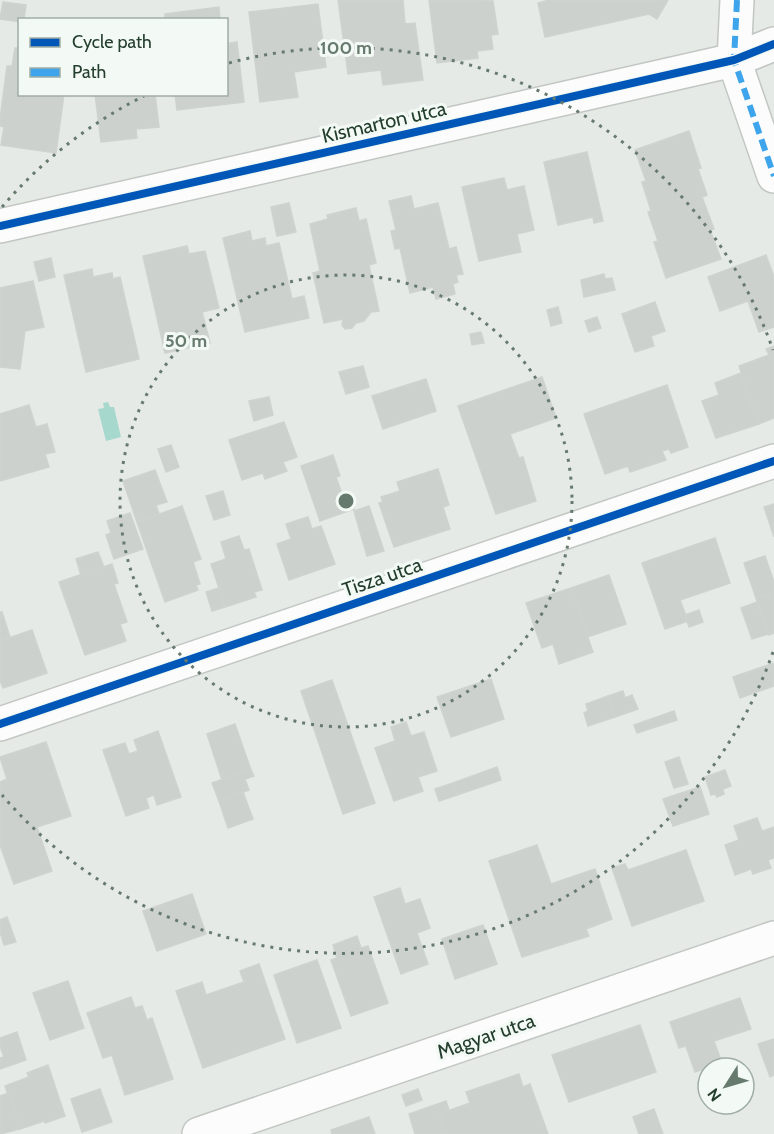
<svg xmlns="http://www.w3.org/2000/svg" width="774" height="1134" font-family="Cabin,sans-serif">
	<rect width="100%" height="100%" fill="#e5eae6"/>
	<path fill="#a7d8ce" d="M108 402 110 407H114L121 437 106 441 98 409 104 408 103 403Z"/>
	<g fill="#ccd1ce" stroke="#ced3cf" stroke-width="1.5">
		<path d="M338 0H403L405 24 415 23 423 80 383 85 381 70 348 74Z"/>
		<path d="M429 0 493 1 498 34 491 35 493 49 477 51 478 58 437 63Z"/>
		<path d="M549 0H668L657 19 649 14 545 37 538 3Z"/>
		<path d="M3 2 26 5 24 20H20V22L0 19Z"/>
		<path d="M318 4 326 67 294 72 298 97 260 102 249 12Z"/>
		<path d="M219 7 220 20H165V14Z"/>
		<path d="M237 42 244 102 177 110 175 94H226V44Z"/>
		<path d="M15 48H20V94H64L56 153 1 145 4 127 0 126V119L7 66H12Z"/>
		<path d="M95 94H155L159 127 136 129 137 138 101 142Z"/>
		<path d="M689 131 701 168 698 169 707 195 702 197 714 229 710 230 721 259 666 278 654 242 658 241 648 212 651 211 642 182 646 181 635 150Z"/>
		<path d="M587 152 603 221 594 223 593 217 558 225 544 162Z"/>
		<path d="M504 178 507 190 524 186 534 230 517 234 521 252 479 261 462 187Z"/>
		<path d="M411 196 414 209 438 203 449 249 456 247 463 274 456 275 458 282 453 284 455 294 436 299 433 287 410 293 400 248 395 249 391 231 396 230 389 201Z"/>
		<path d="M289 203 296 232 277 236 271 207Z"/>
		<path d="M356 208 359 221 366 219 376 263 369 265 379 311 371 312 364 321 356 323 352 328 345 329 342 325 343 319 324 323 313 273 320 271 310 224 328 219 327 215Z"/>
		<path d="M250 231 252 241 265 238 266 246 279 243 292 299 304 296 309 318 245 332 223 238Z"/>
		<path d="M187 246 189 254 205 251 219 308 202 312 210 343 165 353 143 256Z"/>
		<path d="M766 255 774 277V327L759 332 748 301 720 311 708 277Z"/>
		<path d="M51 258 55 277 39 281 34 262Z"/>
		<path d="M92 269 93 277 112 273 113 279 120 277 139 359 86 372 64 275Z"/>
		<path d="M604 274 605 279 612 278 615 290 584 297 581 280Z"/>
		<path d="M33 281 44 327 25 331 20 369 0 367V288Z"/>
		<path d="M655 302 665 331 651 336 654 346 635 352 622 314Z"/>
		<path d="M558 307 562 323 551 326 547 310Z"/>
		<path d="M597 317 601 328 589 332 585 321Z"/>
		<path d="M481 332 484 343 472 345 470 334Z"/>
		<path d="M774 346V418L759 424 739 366 769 355 766 349Z"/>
		<path d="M363 366 369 387 346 394 339 372Z"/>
		<path d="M741 373 759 424 716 438 702 401 719 395 715 383Z"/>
		<path d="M542 377 556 418 510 434 519 458 523 457 536 501 496 514 458 406Z"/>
		<path d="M426 379 436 411 383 429 372 396Z"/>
		<path d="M667 385 688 447 671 453 669 449 662 451 666 460 630 472 628 466 605 474 584 414Z"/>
		<path d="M269 397 273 415 254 421 249 401Z"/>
		<path d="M29 405 36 427 47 424 55 452 45 454 49 467 0 481V414Z"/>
		<path d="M284 422 297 457 283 462 287 471 265 479 263 473 242 480 229 440Z"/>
		<path d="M171 445 179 467 166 472 158 449Z"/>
		<path d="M333 455 340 476 336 477 342 494 348 493 354 509 320 521 301 466Z"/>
		<path d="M438 469 449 505 443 507 450 529 394 547 379 503 383 502 381 497 400 491 397 482Z"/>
		<path d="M155 470 167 502 156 505 159 514 137 522 123 481Z"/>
		<path d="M223 491 230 515 214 520 206 496Z"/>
		<path d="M774 504V537L764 507Z"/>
		<path d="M182 506 201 559 193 562 200 584 196 585 198 590 165 602 137 522Z"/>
		<path d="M369 506 384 551 367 556 354 511Z"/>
		<path d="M130 513 143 549 114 559 106 535 111 533 107 521Z"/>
		<path d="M308 517 312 529 321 526 335 564 289 580 277 544 291 539 286 524Z"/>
		<path d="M239 536 244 550 249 549 262 590 254 592 256 597 225 607 211 564 226 559 221 542Z"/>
		<path d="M715 538 730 583 680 600 688 621 665 629 642 563Z"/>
		<path d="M98 552 104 567 81 575 76 559Z"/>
		<path d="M765 556 774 582V592L756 598 744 563Z"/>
		<path d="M112 564 118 583 114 584 127 622 120 624 126 641 85 655 59 582Z"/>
		<path d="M609 575 626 624 587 637 571 588Z"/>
		<path d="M219 588 225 607 212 611 206 592Z"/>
		<path d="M571 588 593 652 559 664 553 644 542 648 526 603Z"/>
		<path d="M774 592V633L769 635 756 598Z"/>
		<path d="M757 602 768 634 752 639 741 608Z"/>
		<path d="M699 610 703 622 689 627 685 615Z"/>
		<path d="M0 612H2L10 637 0 641Z"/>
		<path d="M32 630 47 673 3 688 0 680V641Z"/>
		<path d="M774 663V686L740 698 733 677Z"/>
		<path d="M491 679 504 719 451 737 437 697Z"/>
		<path d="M332 680 375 803 343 814 301 691Z"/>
		<path d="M623 691 625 698 632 695 638 709 615 717 608 696Z"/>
		<path d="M608 696 615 717 588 726 584 713 588 711 586 704Z"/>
		<path d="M674 711 677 720 637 733 634 725Z"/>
		<path d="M406 722 411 736 424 732 437 771 418 777 423 791 394 801 375 748 395 741 391 727Z"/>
		<path d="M235 724 251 770 222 780 207 734Z"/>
		<path d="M158 731 181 797 157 805 154 795 146 798 149 808 126 816 103 750 125 743 129 754 138 751 134 740Z"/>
		<path d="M46 742 71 816 37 827 52 871 14 884 0 845V782L7 779 0 757Z"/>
		<path d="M679 757 688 784 674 788 665 762Z"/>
		<path d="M497 767 501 780 457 795 453 783Z"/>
		<path d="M251 770 254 776 245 779 249 790 219 801 212 783Z"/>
		<path d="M725 770 731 786 723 789 724 794 717 797 715 794 711 795 705 777Z"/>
		<path d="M453 783 457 795 439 801 435 789Z"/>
		<path d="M700 787 709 814 673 826 663 799Z"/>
		<path d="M243 792 253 819 228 828 219 801Z"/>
		<path d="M757 818 762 831 774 827V858L768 860 771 868 753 874 751 869 735 875 725 845 739 840 734 826Z"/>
		<path d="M537 845 551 884 595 869 612 919 586 929 589 936 522 957 489 861Z"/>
		<path d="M686 850 704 901 632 926 612 868 625 864 628 870Z"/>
		<path d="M400 888 405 904 420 899 430 928 417 933 428 964 401 974 374 897Z"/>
		<path d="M192 894 206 934 157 951 143 911Z"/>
		<path d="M7 917 16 942 4 945 0 932V920Z"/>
		<path d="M483 925 497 964 455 979 442 939Z"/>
		<path d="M357 936 361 948 368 946 388 1003 351 1016 331 960 337 958 333 945Z"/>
		<path d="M317 960 341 1028 297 1043 274 975Z"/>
		<path d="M259 964 285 1039 203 1068 176 991 202 982 206 995 244 982 240 971Z"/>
		<path d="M68 981 84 1028 50 1040 33 993Z"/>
		<path d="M131 997 135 1008 142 1006 147 1020 152 1018 173 1079 125 1095 112 1055 103 1058 87 1013Z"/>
		<path d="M740 998 751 1029 714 1041 722 1063 695 1072 686 1046 679 1048 670 1022Z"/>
		<path d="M640 1025 656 1072 569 1102 552 1055Z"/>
		<path d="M17 1032 26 1060 0 1069V1058L4 1057 0 1046V1038Z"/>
		<path d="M774 1039V1075L770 1077 758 1044Z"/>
		<path d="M48 1065 65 1116 45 1123 44 1121 20 1129 5 1086 29 1077 27 1073Z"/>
		<path d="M519 1074 523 1087 530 1084 548 1134H446L439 1114 470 1103 466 1092Z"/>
		<path d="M100 1089 112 1122 82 1132 71 1099Z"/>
		<path d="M418 1089 422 1100 406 1106 402 1095Z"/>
		<path d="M9 1093 20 1129 0 1134V1096Z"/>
		<path d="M446 1101 449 1110 439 1114 446 1134H415L409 1114Z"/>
		<path d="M654 1109 663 1134H639L633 1117Z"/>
		<path d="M369 1117 375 1134H332L331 1130Z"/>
	</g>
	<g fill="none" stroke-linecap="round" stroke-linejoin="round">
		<g stroke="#c2c7c3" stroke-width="36">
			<g id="street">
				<path d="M737 0 734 60 774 176"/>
				<path d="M0 226 734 60 774 44"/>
				<path d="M0 724 774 461"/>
				<path d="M199 1134 774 938"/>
			</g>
		</g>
		<use href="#street" stroke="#fbfcfb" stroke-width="33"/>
		<path stroke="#3ea4eb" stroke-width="6" stroke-dasharray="12 6" stroke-linecap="butt" d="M737 0 734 60 774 176"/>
		<g stroke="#f3f9f4" stroke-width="11">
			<g id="cycleway">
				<path d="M0 226 734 60 774 44"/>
				<path d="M0 724 774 461"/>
			</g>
		</g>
		<use href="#cycleway" stroke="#0057b8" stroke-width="8"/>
	</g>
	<g fill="none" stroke="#677a6e" stroke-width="3" stroke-dasharray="3 6">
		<circle cx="346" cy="501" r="226"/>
		<path d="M773 652A453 453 0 0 1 2 795M2 207A453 453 0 0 1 144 96M229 63A453 453 0 0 1 773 350"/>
	</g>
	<g text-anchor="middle" stroke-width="6" stroke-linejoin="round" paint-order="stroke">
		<g font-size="20" fill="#233e2d" stroke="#f3f9f4">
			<text transform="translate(384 122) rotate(-13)" y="7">Kismarton utca</text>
			<text transform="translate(382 577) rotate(-19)" y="7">Tisza utca</text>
			<text transform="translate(486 1036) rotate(-19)" y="7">Magyar utca</text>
		</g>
	</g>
	<circle cx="346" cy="501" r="9" fill="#677a6e" stroke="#f3f9f4" stroke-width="3"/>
	<g font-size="18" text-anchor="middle" font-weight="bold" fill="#677a6e" stroke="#f3f9f4" stroke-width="6" stroke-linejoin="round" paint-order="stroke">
		<text x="346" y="54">100 m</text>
		<text x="186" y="347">50 m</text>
	</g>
	<rect x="18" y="18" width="210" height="78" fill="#f3f9f4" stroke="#a0aea4" stroke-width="1.5"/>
	<rect x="30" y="38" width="30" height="9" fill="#0057b8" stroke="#a0aea4" stroke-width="1.5"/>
	<text x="72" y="48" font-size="18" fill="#233e2d">Cycle path</text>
	<rect x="30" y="68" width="30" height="9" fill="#3ea4eb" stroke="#a0aea4" stroke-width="1.5"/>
	<text x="72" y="78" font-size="18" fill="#233e2d">Path</text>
	<g transform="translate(726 1086) rotate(233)"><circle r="28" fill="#f3f9f4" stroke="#a0aea4" stroke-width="1.5"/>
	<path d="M0-4.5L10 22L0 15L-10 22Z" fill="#677a6e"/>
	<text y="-9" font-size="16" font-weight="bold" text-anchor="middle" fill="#233e2d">N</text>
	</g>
</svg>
